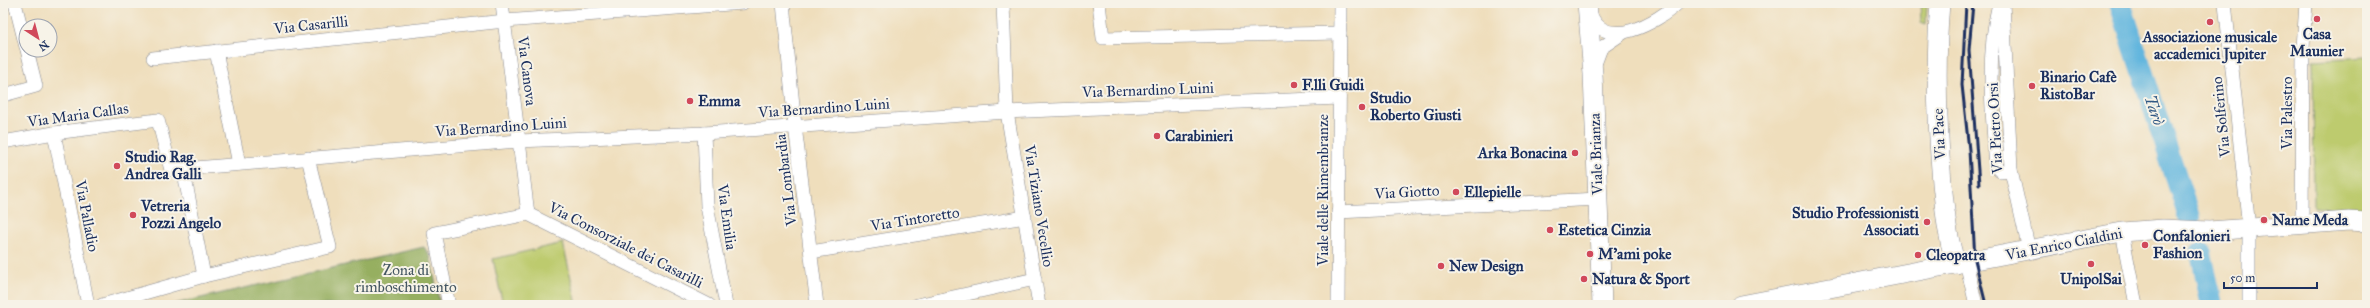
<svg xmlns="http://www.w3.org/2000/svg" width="2370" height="308" font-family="'IM FELL Great Primer',serif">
	<rect width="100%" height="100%" fill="#f7f3e8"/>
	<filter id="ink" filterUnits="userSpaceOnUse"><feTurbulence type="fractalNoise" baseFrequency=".025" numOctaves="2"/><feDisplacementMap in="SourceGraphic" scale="8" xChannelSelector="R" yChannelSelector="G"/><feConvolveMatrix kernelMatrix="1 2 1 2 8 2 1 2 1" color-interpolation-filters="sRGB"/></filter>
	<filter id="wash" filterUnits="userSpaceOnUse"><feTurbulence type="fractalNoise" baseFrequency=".012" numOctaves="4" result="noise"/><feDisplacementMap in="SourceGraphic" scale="16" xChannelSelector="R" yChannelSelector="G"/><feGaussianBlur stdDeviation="0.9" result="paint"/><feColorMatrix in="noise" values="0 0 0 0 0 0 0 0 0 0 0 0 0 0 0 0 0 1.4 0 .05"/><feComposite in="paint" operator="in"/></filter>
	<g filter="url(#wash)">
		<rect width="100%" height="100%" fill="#efdebc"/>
		<g fill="#bdcb6e" stroke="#6c7d66">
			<path d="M1920 3H1927L1926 24 1921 22Z"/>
			<path d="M2367 57V212L2314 207 2313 60Z"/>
			<path d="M563 243 577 305H503L493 259Z"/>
		</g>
		<path fill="#96af61" stroke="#586f60" d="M424 247 430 256 440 305H170Z"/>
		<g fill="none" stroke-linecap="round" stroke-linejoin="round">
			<g stroke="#62b6de" stroke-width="22">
				<path d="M2120 3 2189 217"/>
				<path d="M2201 253 2212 305"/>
			</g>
		</g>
	</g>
	<g filter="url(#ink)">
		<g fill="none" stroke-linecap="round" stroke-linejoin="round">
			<g stroke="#85868d" stroke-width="14">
				<g id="street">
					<path d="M15 3 26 47"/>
					<path d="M502 3 528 214"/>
					<path d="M783 3 795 126 817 305"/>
					<path d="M1003 3 1007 112 1039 305"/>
					<path d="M1099 3 1103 38 1340 33"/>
					<path d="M1999 3C1986 56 1992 113 1996 167L2000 171 2011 170"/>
					<path d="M2003 3 2011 170 2029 250"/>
					<path d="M2225 3 2249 228V305"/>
					<path d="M1590 12C1603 54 1658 22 1678 3"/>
					<path d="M216 51 239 164"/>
					<path d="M153 58 505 21 743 3"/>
					<path d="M1595 64 1601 48 1623 33"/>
					<path d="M4 95 36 86 27 50"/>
					<path d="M54 133 88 305"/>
					<path d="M704 133 707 206 726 305"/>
					<path d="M3 142 54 133 158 120 171 170 519 141 704 133 1007 112 1339 98"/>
					<path d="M183 168 204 276"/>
					<path d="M1338 212 1598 199"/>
					<path d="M528 214 709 305"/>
					<path d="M2302 224 2303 48 2306 3"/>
					<path d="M2122 232 2136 305"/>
					<path d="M811 252 1025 217"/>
					<path d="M1966 262 1976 305"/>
					<path d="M102 305 204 276 330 247 308 158"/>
					<path d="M449 305 434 233 528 214"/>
					<path d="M917 305 1035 279"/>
					<path d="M1338 305 1340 3"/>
				</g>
			</g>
			<g stroke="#85868d" stroke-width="20">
				<g id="secondary">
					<path d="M1587 3 1593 74 1602 305"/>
					<path d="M1940 3C1935 63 1937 123 1942 183 1945 211 1947 237 1956 264"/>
					<path d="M1741 305 2122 232 2163 229 2209 231 2349 221 2367 222"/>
				</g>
			</g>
			<use href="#street" stroke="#fff" stroke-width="13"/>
			<use href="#secondary" stroke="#fff" stroke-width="19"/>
			<g stroke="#1b2f5e" stroke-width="3">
				<path d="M1966 3 1962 85 1969 150 1975 260 1986 305"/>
				<path d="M1973 3 1969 50 1979 184"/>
			</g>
		</g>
	</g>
	<g fill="#d1495b" stroke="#f7f3e8" stroke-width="1.5">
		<circle cx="2317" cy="19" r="4"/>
		<circle cx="2210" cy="22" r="4"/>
		<circle cx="1294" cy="85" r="4"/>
		<circle cx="2032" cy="86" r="4"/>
		<circle cx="690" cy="101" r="4"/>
		<circle cx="1362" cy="107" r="4"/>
		<circle cx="1157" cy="136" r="4"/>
		<circle cx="1575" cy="153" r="4"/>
		<circle cx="117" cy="166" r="4"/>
		<circle cx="1456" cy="192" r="4"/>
		<circle cx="133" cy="215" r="4"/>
		<circle cx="2264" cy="220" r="4"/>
		<circle cx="1927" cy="222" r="4"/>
		<circle cx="1550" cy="230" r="4"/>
		<circle cx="2145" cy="245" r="4"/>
		<circle cx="1590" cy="254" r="4"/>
		<circle cx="1918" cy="255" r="4"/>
		<circle cx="2091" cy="264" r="4"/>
		<circle cx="1441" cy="266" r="4"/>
		<circle cx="1584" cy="279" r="4"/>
	</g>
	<g text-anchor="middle" stroke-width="4" stroke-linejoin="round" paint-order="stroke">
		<g font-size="15" fill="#1b2f5e" stroke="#f7f3e8">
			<text transform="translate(311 25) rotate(-6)" y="5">Via Casarilli</text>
			<text transform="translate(527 71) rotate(83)" y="5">Via Canova</text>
			<text transform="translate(1148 90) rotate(-2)" y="5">Via Bernardino Luini</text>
			<text transform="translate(824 108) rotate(-4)" y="5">Via Bernardino Luini</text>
			<text transform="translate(2287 113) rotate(-90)" y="5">Via Palestro</text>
			<text transform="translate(78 115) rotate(-8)" y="5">Via Maria Callas</text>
			<text transform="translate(2221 117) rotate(-96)" y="5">Via Solferino</text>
			<text transform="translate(501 127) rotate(-4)" y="5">Via Bernardino Luini</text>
			<text transform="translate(1995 128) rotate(-93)" y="5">Via Pietro Orsi</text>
			<text transform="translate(1939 134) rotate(-93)" y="5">Via Pace</text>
			<text transform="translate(1596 154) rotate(-92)" y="5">Viale Brianza</text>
			<text transform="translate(786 180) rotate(-97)" y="5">Via Lombardia</text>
			<text transform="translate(1323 190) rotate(-90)" y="5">Viale delle Rimembranze</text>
			<text transform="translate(1407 192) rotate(-3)" y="5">Via Giotto</text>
			<text transform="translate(1039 206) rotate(81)" y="5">Via Tiziano Vecellio</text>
			<text transform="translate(87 216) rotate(79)" y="5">Via Palladio</text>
			<text transform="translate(727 217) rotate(82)" y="5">Via Emilia</text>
			<text transform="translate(915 219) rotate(-9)" y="5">Via Tintoretto</text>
			<text transform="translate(2064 244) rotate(-11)" y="5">Via Enrico Cialdini</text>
			<text transform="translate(626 245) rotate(27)" y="5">Via Consorziale dei Casarilli</text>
		</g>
		<g font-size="15" font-weight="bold" fill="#1b2f5e" stroke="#f7f3e8" text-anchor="start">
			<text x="2317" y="39" text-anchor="middle">Casa<tspan x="2317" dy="17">Maunier</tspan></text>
			<text x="2210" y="42" text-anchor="middle">Associazione musicale<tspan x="2210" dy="17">accademici Jupiter</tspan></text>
			<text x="2040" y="82">Binario Cafè<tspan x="2040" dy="17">RistoBar</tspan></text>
			<text x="1302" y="90">F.lli Guidi</text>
			<text x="1370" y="103">Studio<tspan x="1370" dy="17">Roberto Giusti</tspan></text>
			<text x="698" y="106">Emma</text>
			<text x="1165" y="141">Carabinieri</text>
			<text x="1567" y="158" text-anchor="end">Arka Bonacina</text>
			<text x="125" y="162">Studio Rag.<tspan x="125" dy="17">Andrea Galli</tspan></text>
			<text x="1464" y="197">Ellepielle</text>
			<text x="141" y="211">Vetreria<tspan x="141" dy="17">Pozzi Angelo</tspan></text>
			<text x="1919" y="218" text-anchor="end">Studio Professionisti<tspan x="1919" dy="17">Associati</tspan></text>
			<text x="2272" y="225">Name Meda</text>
			<text x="1558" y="235">Estetica Cinzia</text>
			<text x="2153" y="241">Confalonieri<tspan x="2153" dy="17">Fashion</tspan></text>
			<text x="1598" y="259">M'ami poke</text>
			<text x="1926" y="260">Cleopatra</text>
			<text x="1449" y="271">New Design</text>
			<text x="1592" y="284">Natura &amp; Sport</text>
			<text x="2091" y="284" text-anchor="middle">UnipolSai</text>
		</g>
		<g font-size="15" fill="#445662" stroke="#f7f3e8">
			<text x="406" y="275">Zona di<tspan x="406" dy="17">rimboschimento</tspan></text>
		</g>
		<g font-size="16" font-style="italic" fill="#305884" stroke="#f7f3e8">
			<text transform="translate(2155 110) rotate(72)" y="6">Tarò</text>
		</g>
	</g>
	<rect width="2370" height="308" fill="none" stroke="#f7f3e8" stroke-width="16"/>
	<g transform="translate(38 38) rotate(144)"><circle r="19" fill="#f7f3e8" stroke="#9fa5b1"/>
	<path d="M0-3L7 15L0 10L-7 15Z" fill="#d1495b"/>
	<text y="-6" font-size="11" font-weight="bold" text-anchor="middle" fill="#1b2f5e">N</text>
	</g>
	<path d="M2224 282v6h93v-6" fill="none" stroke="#1b2f5e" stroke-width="2"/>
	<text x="2230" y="282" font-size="12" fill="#1b2f5e" stroke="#f7f3e8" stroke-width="3" paint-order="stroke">50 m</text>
</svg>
